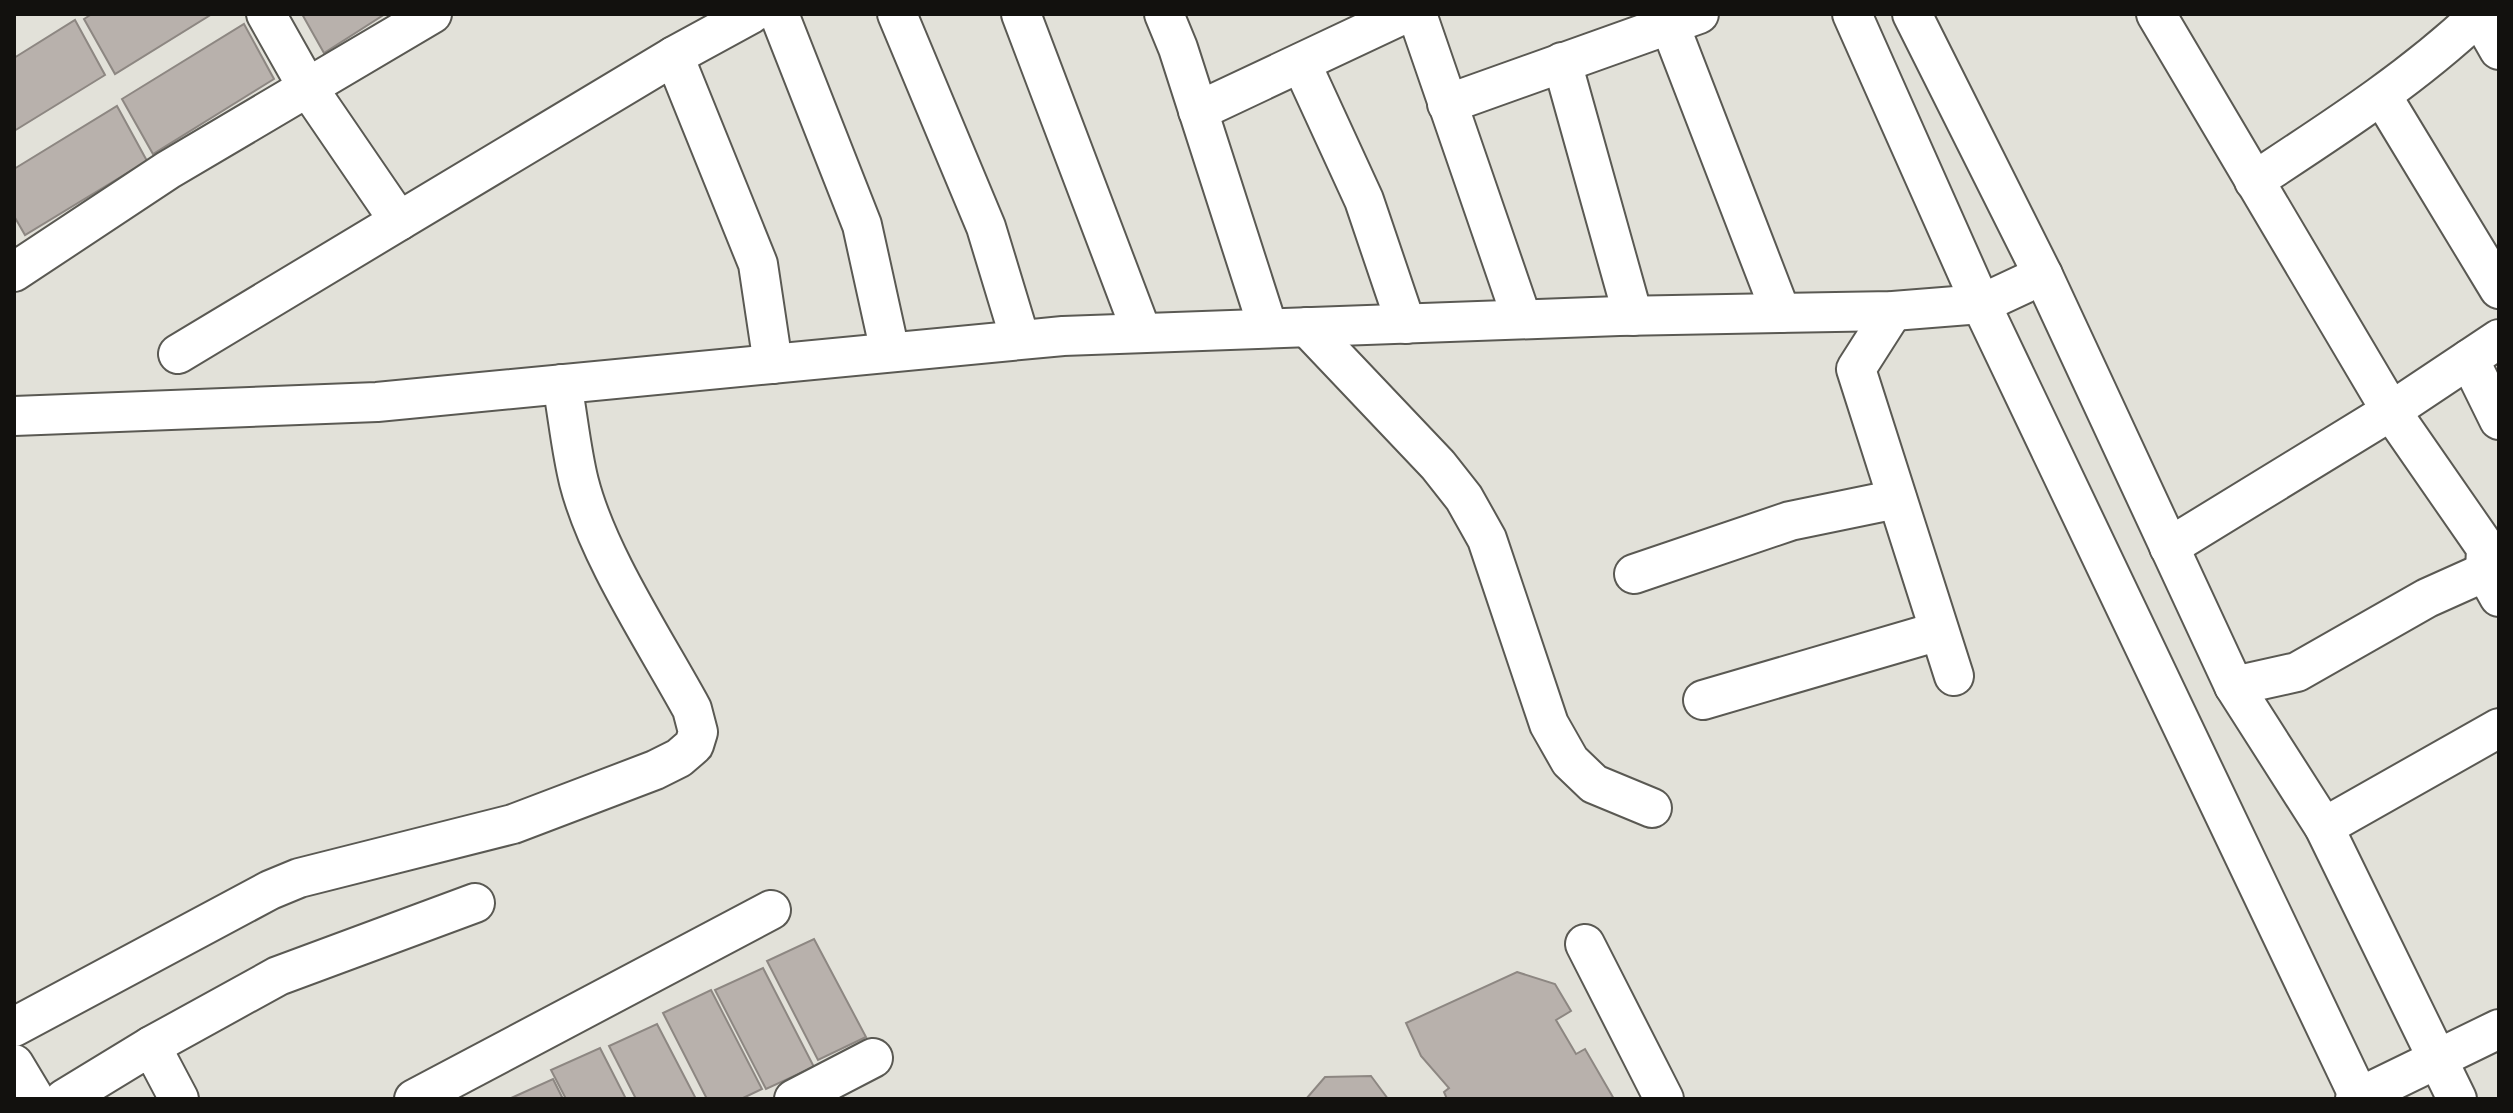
<svg xmlns="http://www.w3.org/2000/svg" width="2513" height="1113" font-family="'Fira Sans Condensed',sans-serif">
	<rect width="100%" height="100%" fill="#e2e1d9"/>
	<g fill="#b8b1ac" stroke="#8d8782" stroke-width="2">
		<path d="M92 14H212L115 74 84 19Z"/>
		<path d="M302 14H385L324 53Z"/>
		<path d="M75 20 105 75 14 131V58Z"/>
		<path d="M244 24 274 79 153 154 122 99Z"/>
		<path d="M117 106 147 161 25 235 14 216V169Z"/>
		<path d="M814 939 866 1037 818 1060 767 961Z"/>
		<path d="M763 968 814 1067 766 1089 715 990Z"/>
		<path d="M1517 972 1555 984 1571 1011 1556 1020 1576 1054 1585 1049 1614 1099H1447L1444 1092 1449 1088 1421 1056 1406 1023Z"/>
		<path d="M711 990 762 1089 741 1099H707L663 1013Z"/>
		<path d="M657 1024 696 1099H636L609 1046Z"/>
		<path d="M600 1048 626 1099H566L551 1070Z"/>
		<path d="M1371 1076 1388 1099H1306L1325 1077Z"/>
		<path d="M553 1079 563 1099H509Z"/>
	</g>
	<g fill="none" stroke-linecap="round" stroke-linejoin="round">
		<g stroke="#5a5953" stroke-width="42">
			<g id="minor">
				<path d="M266 14 306 85 399 221 674 56 758 264 773 364"/>
				<path d="M779 14 862 225 890 352"/>
				<path d="M897 14 986 227 1020 339"/>
				<path d="M1021 14 1142 333"/>
				<path d="M1164 14 1178 48 1268 328"/>
				<path d="M1417 14 1522 319"/>
				<path d="M1852 14 1981 304 2360 1099"/>
				<path d="M1912 14 2043 275 2234 686 2324 827 2457 1099"/>
				<path d="M2156 14 2391 411 2486 548 2485 572 2499 597"/>
				<path d="M1669 23 1781 313"/>
				<path d="M674 56 751 14"/>
				<path d="M1562 62 1633 316"/>
				<path d="M1301 63 1364 200 1406 324"/>
				<path d="M2382 96 2499 289"/>
				<path d="M1447 104 1699 14"/>
				<path d="M1198 111 1404 14"/>
				<path d="M2254 181C2333 129 2410 80 2479 15L2499 50"/>
				<path d="M14 272 168 170 432 14"/>
				<path d="M1893 311 1856 369 1954 676"/>
				<path d="M1307 327 1438 465 1464 498 1487 539 1549 724 1570 761 1594 784 1652 808"/>
				<path d="M178 354 399 221"/>
				<path d="M2469 359 2499 420"/>
				<path d="M14 416 377 402 1063 336 1619 316 1893 311 1981 304 2043 275"/>
				<path d="M2169 547 2391 411 2499 339"/>
				<path d="M1634 574 1790 521 1897 499"/>
				<path d="M2234 686 2297 672 2427 598 2485 572"/>
				<path d="M1703 700 1939 631"/>
				<path d="M2324 827 2499 728"/>
				<path d="M1585 944 1664 1099"/>
				<path d="M14 1027 270 890 299 878 513 824 655 770 679 758 694 745 698 732 692 709C655 641 598 556 579 482 571 450 568 416 562 384"/>
				<path d="M151 1046 278 976 475 903"/>
				<path d="M14 1064 35 1099"/>
				<path d="M64 1099 151 1046 179 1099"/>
				<path d="M414 1099 771 910"/>
				<path d="M794 1099 873 1058"/>
				<path d="M2355 1099 2499 1029"/>
			</g>
		</g>
		<use href="#minor" stroke="#fff" stroke-width="38"/>
	</g>
	<rect width="2513" height="1113" fill="none" stroke="#12110e" stroke-width="32"/>
</svg>
